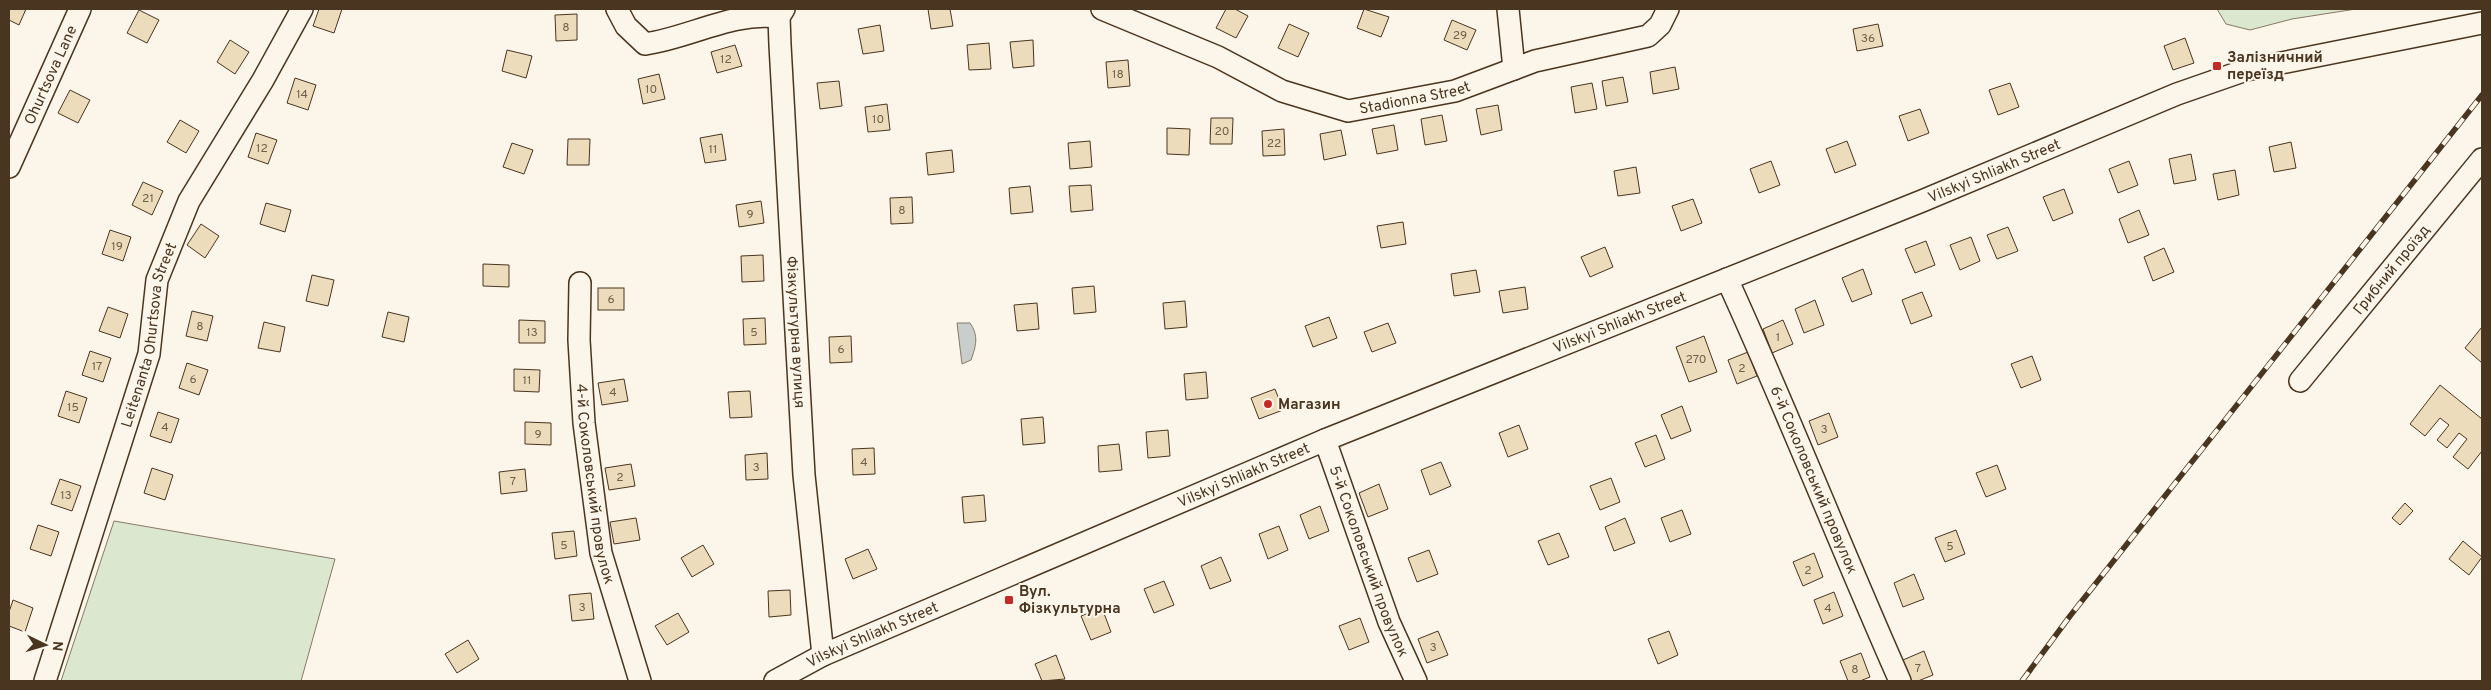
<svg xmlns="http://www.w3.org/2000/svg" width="2491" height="690" font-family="Overpass,sans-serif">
	<rect width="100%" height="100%" fill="#fbf6e9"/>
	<g fill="#dce7d0" stroke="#887966">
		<path d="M2217 9H2356L2292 19 2250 30 2226 24Z"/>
		<path d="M114 521 335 559 301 681H61Z"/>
	</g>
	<path fill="#c9cecd" stroke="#887966" d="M957 323H970C979 336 976 346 971 360L962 364Z"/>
	<g fill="#ecdcbc" stroke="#4a3520">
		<path d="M9 9H26L19 25 9 20Z"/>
		<path d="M319 9H342L334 33 313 26Z"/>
		<path d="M928 9H950L953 26 931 29Z"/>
		<path d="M1226 9H1235L1248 16 1236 38 1216 28Z"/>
		<path d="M1364 9 1389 17 1381 37 1357 28Z"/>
		<path d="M139 10 159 20 147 43 127 33Z"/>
		<path d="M577 14V40L556 41 555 15Z"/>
		<path d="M1452 20 1476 30 1467 50 1444 40Z"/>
		<path d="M1289 24 1309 33 1298 57 1278 48Z"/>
		<path d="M1878 24 1883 46 1857 51 1853 29Z"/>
		<path d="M880 25 884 51 863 54 858 29Z"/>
		<path d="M2185 38 2194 63 2173 70 2164 46Z"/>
		<path d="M230 40 249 52 235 74 217 62Z"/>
		<path d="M1033 40 1034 66 1013 68 1010 42Z"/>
		<path d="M989 43 991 69 969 70 967 45Z"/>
		<path d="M735 45 742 66 717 73 711 52Z"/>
		<path d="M507 50 532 56 526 78 502 71Z"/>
		<path d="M1128 60 1130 86 1108 88 1106 62Z"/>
		<path d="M1675 67 1679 89 1653 94 1650 72Z"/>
		<path d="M659 74 665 99 643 104 638 79Z"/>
		<path d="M1623 77 1628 102 1606 106 1602 81Z"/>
		<path d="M295 78 316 85 308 110 287 103Z"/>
		<path d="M839 81 842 106 820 109 817 83Z"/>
		<path d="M1592 83 1597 109 1575 113 1571 87Z"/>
		<path d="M2010 83 2019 107 1998 115 1989 90Z"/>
		<path d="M70 90 90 100 78 123 58 113Z"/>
		<path d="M887 104 890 130 868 132 865 107Z"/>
		<path d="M1498 105 1502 130 1481 135 1476 109Z"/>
		<path d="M1920 109 1929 133 1908 141 1899 116Z"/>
		<path d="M1442 115 1447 141 1425 145 1421 119Z"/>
		<path d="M1211 118H1233L1232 144H1210Z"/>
		<path d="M180 120 199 131 186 153 167 142Z"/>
		<path d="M1394 125 1398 150 1377 154 1372 129Z"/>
		<path d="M1167 128 1190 129 1189 155 1167 154Z"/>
		<path d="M1284 129 1285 155 1263 156 1262 131Z"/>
		<path d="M1341 130 1346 155 1324 160 1320 134Z"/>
		<path d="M256 133 277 140 268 164 248 157Z"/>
		<path d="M722 134 726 160 705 163 700 138Z"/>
		<path d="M568 139H590L589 165H567Z"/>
		<path d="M1090 141 1092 167 1070 169 1068 143Z"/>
		<path d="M1847 141 1856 165 1835 173 1826 149Z"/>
		<path d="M2291 142 2296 168 2274 172 2269 147Z"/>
		<path d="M512 143 533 150 524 174 503 167Z"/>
		<path d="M952 150 954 172 928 175 926 153Z"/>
		<path d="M2191 154 2196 180 2174 184 2169 159Z"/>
		<path d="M1771 161 1780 185 1759 193 1750 169Z"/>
		<path d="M2129 161 2138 185 2118 193 2109 169Z"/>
		<path d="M1636 167 1640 193 1618 196 1614 171Z"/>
		<path d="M2235 170 2239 195 2218 200 2213 174Z"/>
		<path d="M143 182 163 191 152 215 132 205Z"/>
		<path d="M1091 185 1093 210 1071 212 1069 186Z"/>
		<path d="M1030 186 1033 212 1011 214 1009 188Z"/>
		<path d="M2064 189 2073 213 2053 221 2043 197Z"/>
		<path d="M912 197 913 223 891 224 890 198Z"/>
		<path d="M1693 199 1702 223 1681 231 1672 206Z"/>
		<path d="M761 201 764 223 739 227 736 205Z"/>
		<path d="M266 203 291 210 285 232 260 224Z"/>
		<path d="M2139 210 2149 235 2128 243 2119 219Z"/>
		<path d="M1403 222 1406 244 1381 248 1377 226Z"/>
		<path d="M201 224 219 236 205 258 187 245Z"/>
		<path d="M2008 227 2018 251 1997 259 1987 235Z"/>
		<path d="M110 230 131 237 123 261 102 254Z"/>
		<path d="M1971 237 1980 261 1960 270 1950 245Z"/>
		<path d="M1926 241 1935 265 1915 273 1905 249Z"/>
		<path d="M1605 247 1613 267 1590 277 1581 257Z"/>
		<path d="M2164 248 2174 272 2153 281 2144 257Z"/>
		<path d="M763 255 764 281 742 282 741 256Z"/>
		<path d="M483 264 509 265V287L483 286Z"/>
		<path d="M1863 269 1872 294 1852 302 1842 278Z"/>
		<path d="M1476 270 1480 292 1454 296 1451 274Z"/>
		<path d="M312 275 334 280 328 306 306 301Z"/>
		<path d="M1094 286 1096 312 1074 314 1072 288Z"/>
		<path d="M1525 287 1528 309 1503 313 1499 291Z"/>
		<rect x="598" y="288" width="26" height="22"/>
		<path d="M1922 292 1932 316 1911 324 1902 300Z"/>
		<path d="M1815 300 1824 325 1804 333 1795 309Z"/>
		<path d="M1185 301 1187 327 1165 329 1163 303Z"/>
		<path d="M1037 303 1039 329 1017 331 1014 305Z"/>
		<path d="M108 307 128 314 120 338 99 331Z"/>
		<path d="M192 311 213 316 207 341 186 336Z"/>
		<path d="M388 312 409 317 404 342 382 337Z"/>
		<path d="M1329 317 1337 338 1313 347 1305 326Z"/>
		<path d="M765 318 766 344 744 345 743 319Z"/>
		<path d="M519 320 545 321V343H519Z"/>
		<path d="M1783 320 1793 344 1772 353 1763 329Z"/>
		<path d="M264 322 285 327 280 352 258 348Z"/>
		<path d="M1388 323 1396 343 1372 352 1364 332Z"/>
		<path d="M2482 327V363L2465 348Z"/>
		<path d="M851 336 852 362 830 363 829 337Z"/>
		<path d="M1704 336 1717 372 1689 382 1676 347Z"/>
		<path d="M90 351 111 358 103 382 82 375Z"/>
		<path d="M1748 352 1757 376 1737 384 1728 360Z"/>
		<path d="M2032 356 2041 380 2021 388 2011 364Z"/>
		<path d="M187 363 208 370 199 395 179 388Z"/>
		<path d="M514 369 540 370 539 392 514 391Z"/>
		<path d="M1206 372 1208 398 1186 400 1184 374Z"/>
		<path d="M624 379 628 401 602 405 598 383Z"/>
		<path d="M2440 385 2482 419V451L2468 469 2453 457 2467 439 2459 433 2447 448 2437 440 2449 425 2440 418 2425 436 2410 424Z"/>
		<path d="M1275 389 1283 410 1259 419 1251 398Z"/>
		<path d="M66 391 87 398 79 423 58 416Z"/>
		<path d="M750 391 752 417 730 418 728 392Z"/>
		<path d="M1682 406 1691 431 1671 439 1661 415Z"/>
		<path d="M158 412 179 419 171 443 150 436Z"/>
		<path d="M1829 413 1838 437 1818 445 1809 421Z"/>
		<path d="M1043 417 1045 443 1023 445 1021 419Z"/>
		<path d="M525 422 551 423V445L525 444Z"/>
		<path d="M1519 425 1528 449 1508 457 1499 433Z"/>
		<path d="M1168 430 1170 456 1148 458 1146 432Z"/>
		<path d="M1656 435 1665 459 1645 467 1635 443Z"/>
		<path d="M1119 444 1122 470 1099 472 1098 446Z"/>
		<path d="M874 448 875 474 853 475 852 449Z"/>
		<path d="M767 453 768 479 746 480 745 455Z"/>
		<path d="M1441 462 1451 486 1430 495 1421 470Z"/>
		<path d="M631 464 635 486 609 490 605 468Z"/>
		<path d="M1997 465 2006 489 1986 497 1976 473Z"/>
		<path d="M152 468 173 475 165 500 144 493Z"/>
		<path d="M525 469 527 491 501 494 499 472Z"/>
		<path d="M1611 478 1620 502 1600 510 1590 486Z"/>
		<path d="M60 479 81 486 72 511 51 504Z"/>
		<path d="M1379 484 1388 509 1368 517 1359 493Z"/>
		<path d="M984 495 986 521 964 523 962 497Z"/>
		<path d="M2405 503 2413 511 2400 525 2392 518Z"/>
		<path d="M1320 506 1329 531 1309 539 1300 515Z"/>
		<path d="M1682 510 1691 534 1670 542 1661 518Z"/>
		<path d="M636 518 640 540 614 544 610 522Z"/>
		<path d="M1625 518 1635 543 1614 551 1605 527Z"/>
		<path d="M38 525 59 532 51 556 30 549Z"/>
		<path d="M1279 526 1288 550 1268 559 1259 534Z"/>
		<path d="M1956 530 1965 554 1945 562 1935 538Z"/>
		<path d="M574 531 577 556 555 559 552 533Z"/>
		<path d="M1559 533 1569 557 1548 565 1538 541Z"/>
		<path d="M2463 541 2482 557 2469 575 2449 559Z"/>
		<path d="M703 545 714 564 692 577 681 558Z"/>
		<path d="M868 549 877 569 853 579 845 559Z"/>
		<path d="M1429 550 1438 574 1417 582 1408 558Z"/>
		<path d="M1814 553 1823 577 1803 586 1793 562Z"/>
		<path d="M1221 557 1231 581 1210 589 1201 566Z"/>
		<path d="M1914 574 1924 599 1903 607 1894 583Z"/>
		<path d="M1164 581 1174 605 1154 613 1144 589Z"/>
		<path d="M790 590 791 615 769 617 768 591Z"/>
		<path d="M1834 592 1843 616 1823 624 1814 600Z"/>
		<path d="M591 593 594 619 572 621 569 595Z"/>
		<path d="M13 600 33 608 25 632 9 626V612Z"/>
		<path d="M1102 608 1111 632 1091 640 1081 616Z"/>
		<path d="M678 613 689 632 667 645 655 626Z"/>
		<path d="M1360 618 1369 642 1349 650 1339 626Z"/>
		<path d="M1438 631 1448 655 1427 663 1418 639Z"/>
		<path d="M1669 631 1678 655 1658 664 1648 639Z"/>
		<path d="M468 640 479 659 457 673 445 654Z"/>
		<path d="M1924 651 1933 675 1918 681H1911L1903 660Z"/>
		<path d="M1861 653 1870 677 1860 681H1848L1840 661Z"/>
		<path d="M1056 655 1065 679 1042 681 1035 664Z"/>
	</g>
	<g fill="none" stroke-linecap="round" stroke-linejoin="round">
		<g stroke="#4a3520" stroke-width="24">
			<g id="minor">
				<path d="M617 9 626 26 645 44C689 38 733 11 779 17"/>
				<path id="s1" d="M784 9 779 17 780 45 804 475 823 655"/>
				<path id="s2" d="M1102 9 1218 57 1282 91 1348 111 1455 91 1535 61 1648 36 1660 25 1668 9"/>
				<path d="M1508 9 1514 69"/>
				<path id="s3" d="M9 167 80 9"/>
				<path id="s4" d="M1727 279C1788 412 1841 548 1900 681"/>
				<path id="s5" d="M580 283 579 340 584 423 601 553 640 681"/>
				<path id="s6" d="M2300 381 2482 159"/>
				<path id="s7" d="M1325 440 1389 622 1416 681"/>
				<path id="s8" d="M45 681 149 354 157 280 189 201 263 80 302 9"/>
				<path id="s9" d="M775 681 823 655 1325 440 1922 201 2177 94 2246 70 2482 23"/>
			</g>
		</g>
		<use href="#minor" stroke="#fbf6e9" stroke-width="21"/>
		<g stroke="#4a3520" stroke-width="5.5">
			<path id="rail" d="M2022 681 2070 616 2482 95"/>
		</g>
		<use href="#rail" stroke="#fbf6e9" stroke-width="4" stroke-dasharray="11" stroke-linecap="butt"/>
	</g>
	<g fill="#c62828" stroke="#fbf6e9" stroke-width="2">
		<rect x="2212" y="61" width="10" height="10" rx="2.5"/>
		<circle cx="1268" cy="404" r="5"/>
		<rect x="1004" y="595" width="10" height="10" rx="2.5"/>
	</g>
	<g text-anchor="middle" stroke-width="4" stroke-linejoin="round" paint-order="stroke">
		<g font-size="12" fill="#725f47">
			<text x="566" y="31">8</text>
			<text x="1460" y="39">29</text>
			<text x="1868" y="42">36</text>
			<text x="726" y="63">12</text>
			<text x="1118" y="78">18</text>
			<text x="651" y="93">10</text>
			<text x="302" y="98">14</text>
			<text x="878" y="123">10</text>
			<text x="1222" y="135">20</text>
			<text x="1274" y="147">22</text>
			<text x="262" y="152">12</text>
			<text x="713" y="153">11</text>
			<text x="148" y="202">21</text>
			<text x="902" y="214">8</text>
			<text x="750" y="218">9</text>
			<text x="117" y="250">19</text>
			<text x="611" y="303">6</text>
			<text x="200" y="330">8</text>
			<text x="532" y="336">13</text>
			<text x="754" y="336">5</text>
			<text x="1778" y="341">1</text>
			<text x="841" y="353">6</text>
			<text x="1696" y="363">270</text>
			<text x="97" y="370">17</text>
			<text x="1742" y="372">2</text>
			<text x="193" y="383">6</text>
			<text x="527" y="384">11</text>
			<text x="613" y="396">4</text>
			<text x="73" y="411">15</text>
			<text x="165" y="431">4</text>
			<text x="1824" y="433">3</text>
			<text x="538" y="438">9</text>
			<text x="864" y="466">4</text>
			<text x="756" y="471">3</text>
			<text x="620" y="481">2</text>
			<text x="513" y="485">7</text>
			<text x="66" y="499">13</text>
			<text x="564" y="549">5</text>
			<text x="1950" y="550">5</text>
			<text x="1808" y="574">2</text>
			<text x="582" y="611">3</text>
			<text x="1828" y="612">4</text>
			<text x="1433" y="651">3</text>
			<text x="1918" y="672">7</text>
			<text x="1855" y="673">8</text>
		</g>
		<g font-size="15" font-weight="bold" fill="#4a3520" stroke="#fbf6e9" text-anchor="start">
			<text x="2227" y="62">Залізничний<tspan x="2227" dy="17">переїзд</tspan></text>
			<text x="1278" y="409">Магазин</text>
			<text x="1019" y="596">Вул.<tspan x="1019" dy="17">Фізкультурна</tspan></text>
		</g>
		<g font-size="15" fill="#4a3520" stroke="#fbf6e9">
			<text dy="5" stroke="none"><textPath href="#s3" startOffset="101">Ohurtsova Lane</textPath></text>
			<text dy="5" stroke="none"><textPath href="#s2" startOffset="335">Stadionna Street</textPath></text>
			<text dy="5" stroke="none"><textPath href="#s9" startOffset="1322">Vilskyi Shliakh Street</textPath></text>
			<text dy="5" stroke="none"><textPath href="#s6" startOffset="144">Грибний проїзд</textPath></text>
			<text dy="5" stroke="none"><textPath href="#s9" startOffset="918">Vilskyi Shliakh Street</textPath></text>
			<text dy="5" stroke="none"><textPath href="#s1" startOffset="325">Фізкультурна вулиця</textPath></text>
			<text dy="5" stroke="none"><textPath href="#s8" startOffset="362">Leitenanta Ohurtsova Street</textPath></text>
			<text dy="5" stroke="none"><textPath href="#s9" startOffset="512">Vilskyi Shliakh Street</textPath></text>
			<text dy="5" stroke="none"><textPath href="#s4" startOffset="219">6-й Соколовський провулок</textPath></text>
			<text dy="5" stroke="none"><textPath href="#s5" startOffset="202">4-й Соколовський провулок</textPath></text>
			<text dy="5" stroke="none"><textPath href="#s7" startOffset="129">5-й Соколовський провулок</textPath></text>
			<text dy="5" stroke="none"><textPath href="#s9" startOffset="108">Vilskyi Shliakh Street</textPath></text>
		</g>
	</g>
	<rect width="2491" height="690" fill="none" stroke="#4a3520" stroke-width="20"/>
	<g transform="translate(45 645) rotate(95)" stroke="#fbf6e9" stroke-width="4" paint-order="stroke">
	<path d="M0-4L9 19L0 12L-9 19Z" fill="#4a3520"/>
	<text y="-8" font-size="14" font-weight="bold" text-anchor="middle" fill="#4a3520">N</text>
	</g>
</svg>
